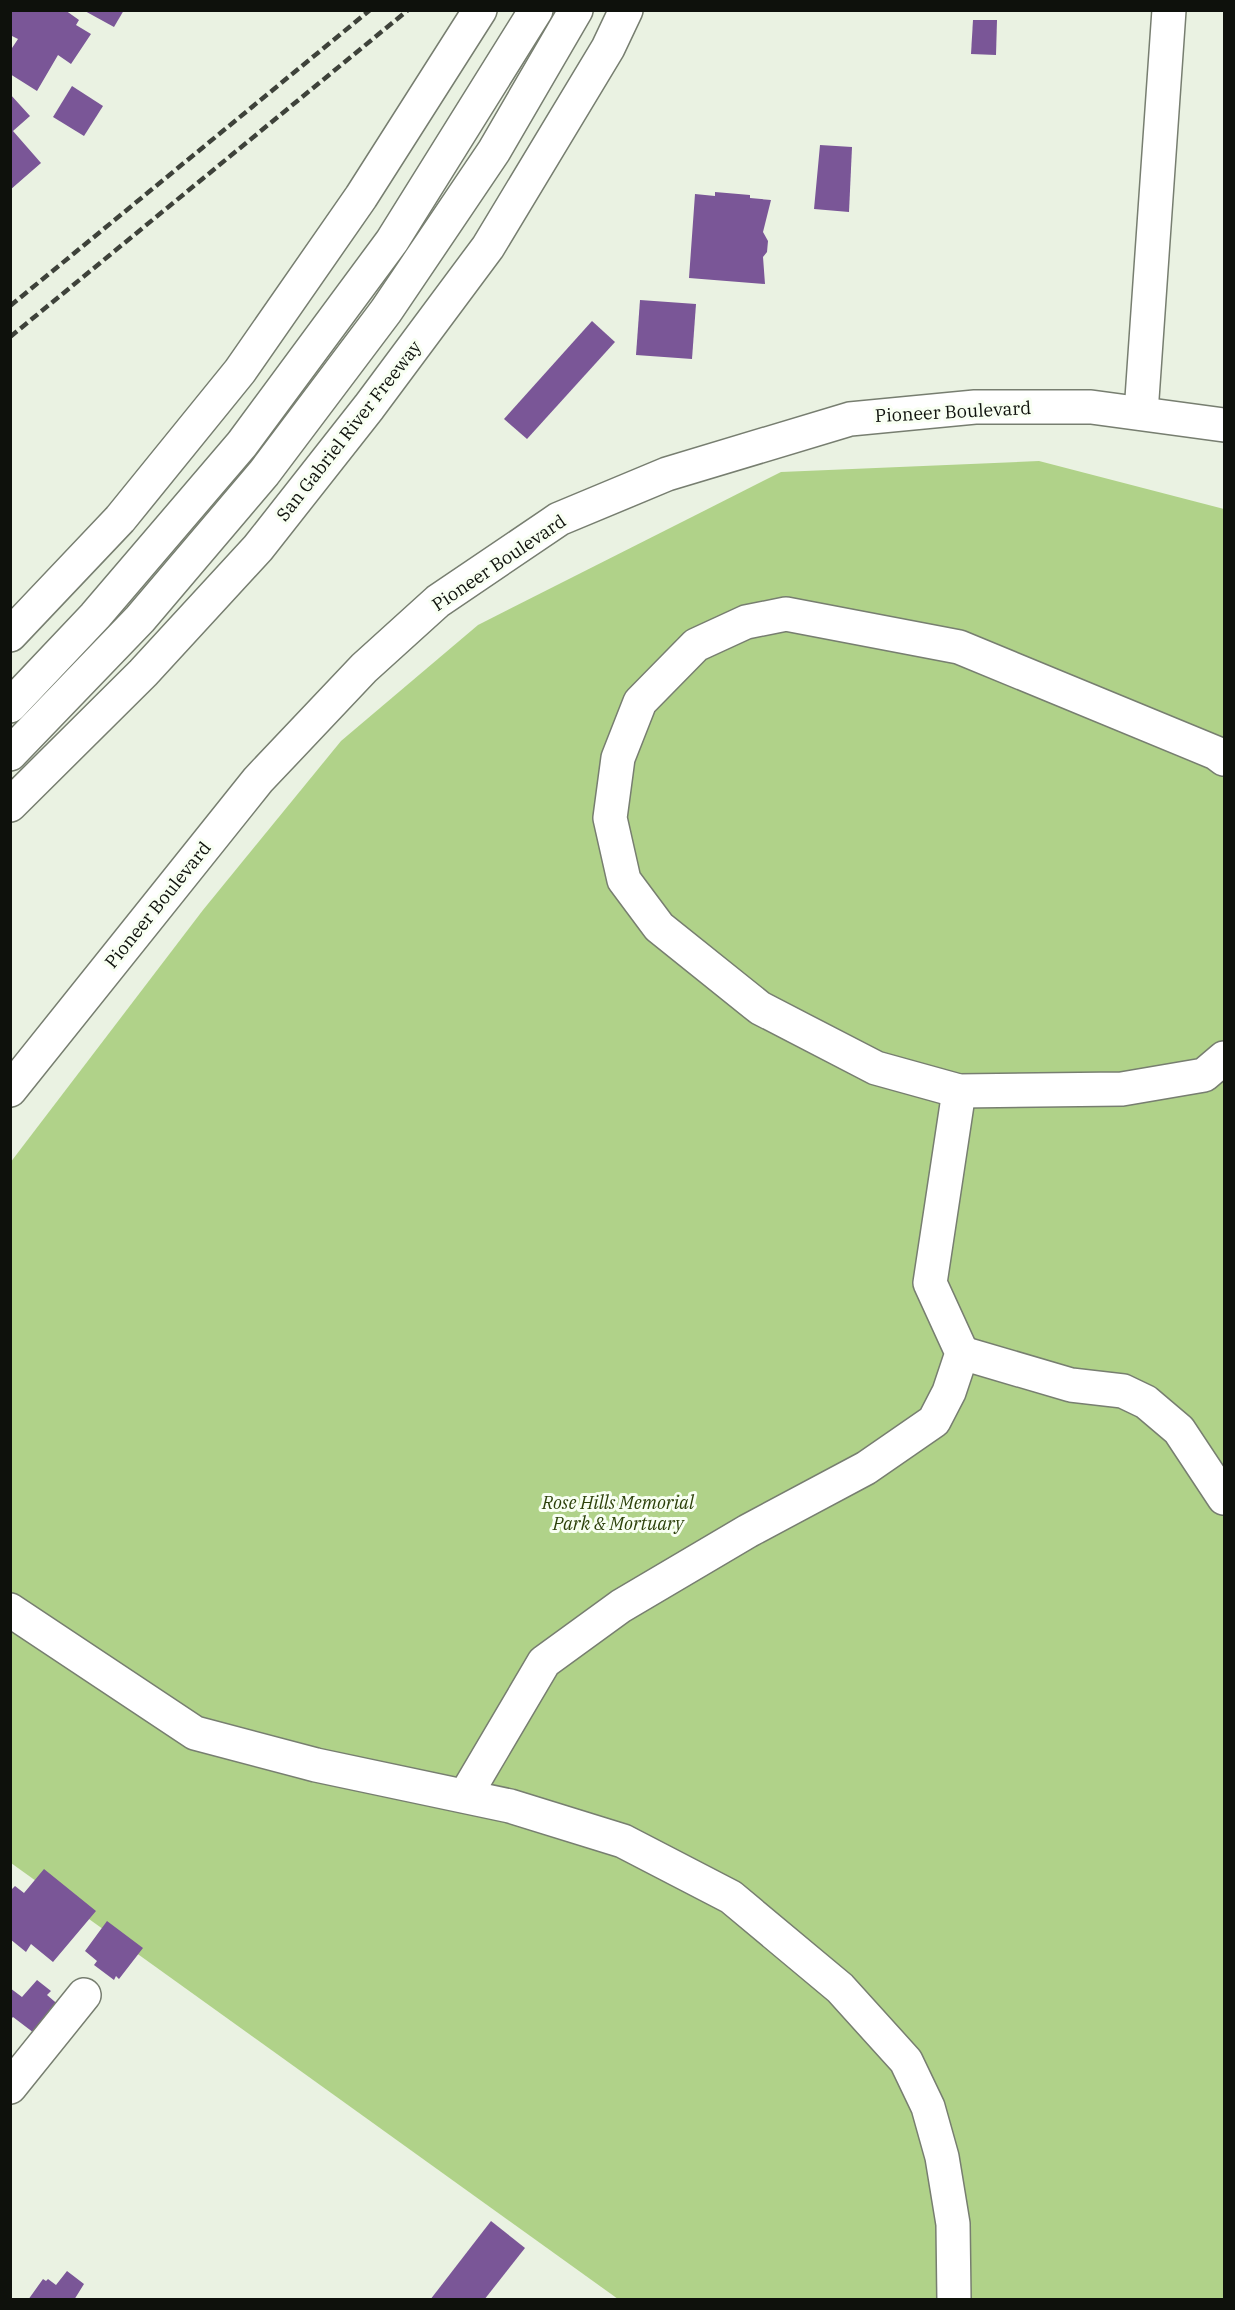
<svg xmlns="http://www.w3.org/2000/svg" width="1235" height="2310" font-family="'IBM Plex Serif',serif">
	<rect width="100%" height="100%" fill="#eaf2e2"/>
	<path fill="#b0d289" d="M1039 461 1224 509V2299H618L11 1863 10 1163 203 910 341 741 478 625 781 472Z"/>
	<g fill="#7a5697">
		<path d="M10 10H65L79 20 76 25 91 34 71 64 58 55 37 91 10 74V51L18 39 10 35Z"/>
		<path d="M83 10H124L114 27Z"/>
		<path d="M973 20H997L996 55 971 54Z"/>
		<path d="M72 86 103 106 84 136 53 117Z"/>
		<path d="M10 94 30 116 13 131 41 163 10 190Z"/>
		<path d="M820 145 852 147 849 212 814 209Z"/>
		<path d="M715 192 750 195V198L771 200 763 232 768 241 767 252 763 257 765 284 689 278 695 194 715 196Z"/>
		<path d="M640 300 696 304 692 359 636 355Z"/>
		<path d="M592 321 615 342 527 439 504 419Z"/>
		<path d="M44 1869 96 1911 53 1962 31 1944 26 1952 10 1939V1891L15 1886 24 1893Z"/>
		<path d="M107 1921 143 1948 119 1979 116 1976 114 1980 94 1965 97 1961 85 1951Z"/>
		<path d="M37 1980 51 1991 47 1995 61 2007 38 2036 13 2017 10 2020V1988L22 1997Z"/>
		<path d="M491 2221 525 2248 484 2300H430Z"/>
		<path d="M67 2271 84 2284 74 2300H28L43 2279 46 2281 48 2279 56 2285Z"/>
	</g>
	<g fill="none" stroke-linecap="round" stroke-linejoin="round">
		<g stroke="#777e70" stroke-width="36">
			<g id="minor">
				<path d="M1141 413 1169 10"/>
				<path d="M1224 759 1216 753 959 647 786 614 746 622 696 645 640 702 618 758 610 818 624 880 659 927 760 1008 876 1068 959 1091 1122 1089 1204 1075 1224 1058"/>
				<path d="M10 1090 258 780 364 668 438 601 559 519 667 474 850 419 975 407H1091L1224 425"/>
				<path d="M962 1353 1071 1385 1123 1391 1146 1402 1179 1430 1224 1498"/>
				<path d="M10 1610 195 1733 316 1765 510 1806 623 1841 731 1897 840 1988 906 2061 928 2107 942 2157 953 2224 954 2300"/>
				<path d="M465 1796 544 1662 621 1606 748 1531 866 1468 934 1421 949 1392 962 1353 930 1283 959 1091"/>
				<path d="M10 2087 84 1995"/>
			</g>
		</g>
		<g stroke="#777e70" stroke-width="36">
			<g id="highway">
				<path d="M10 635 120 519 240 371 361 197 480 10"/>
				<path d="M10 706 95 616 242 444 392 241 536 10"/>
				<path d="M10 754 140 619 264 473 386 311 494 151 576 10"/>
				<path d="M10 805 143 673 258 548 369 407 488 247 608 48 626 10"/>
			</g>
		</g>
		<use href="#minor" stroke="#fff" stroke-width="33"/>
		<use href="#highway" stroke="#fff" stroke-width="33"/>
		<g stroke="#3e423a" stroke-width="4.5" stroke-dasharray="9 4.5" stroke-linecap="butt">
			<path d="M10 306 370 10"/>
			<path d="M10 337 408 10"/>
		</g>
	</g>
	<g text-anchor="middle" stroke-width="6" stroke-linejoin="round" paint-order="stroke">
		<g font-size="18" fill="#0e110c" stroke="#f8fff2">
			<text transform="translate(953 412) rotate(-3)" y="6">Pioneer Boulevard</text>
			<text transform="translate(349 431) rotate(-52)" y="6">San Gabriel River Freeway</text>
			<text transform="translate(499 563) rotate(-34)" y="6">Pioneer Boulevard</text>
			<text transform="translate(158 905) rotate(-51)" y="6">Pioneer Boulevard</text>
		</g>
		<g font-size="18" font-style="italic" fill="#2c400a" stroke="#f8fff2">
			<text x="618" y="1509">Rose Hills Memorial<tspan x="618" dy="21">Park &amp; Mortuary</tspan></text>
		</g>
	</g>
	<rect width="1235" height="2310" fill="none" stroke="#0e110c" stroke-width="24"/>
</svg>
